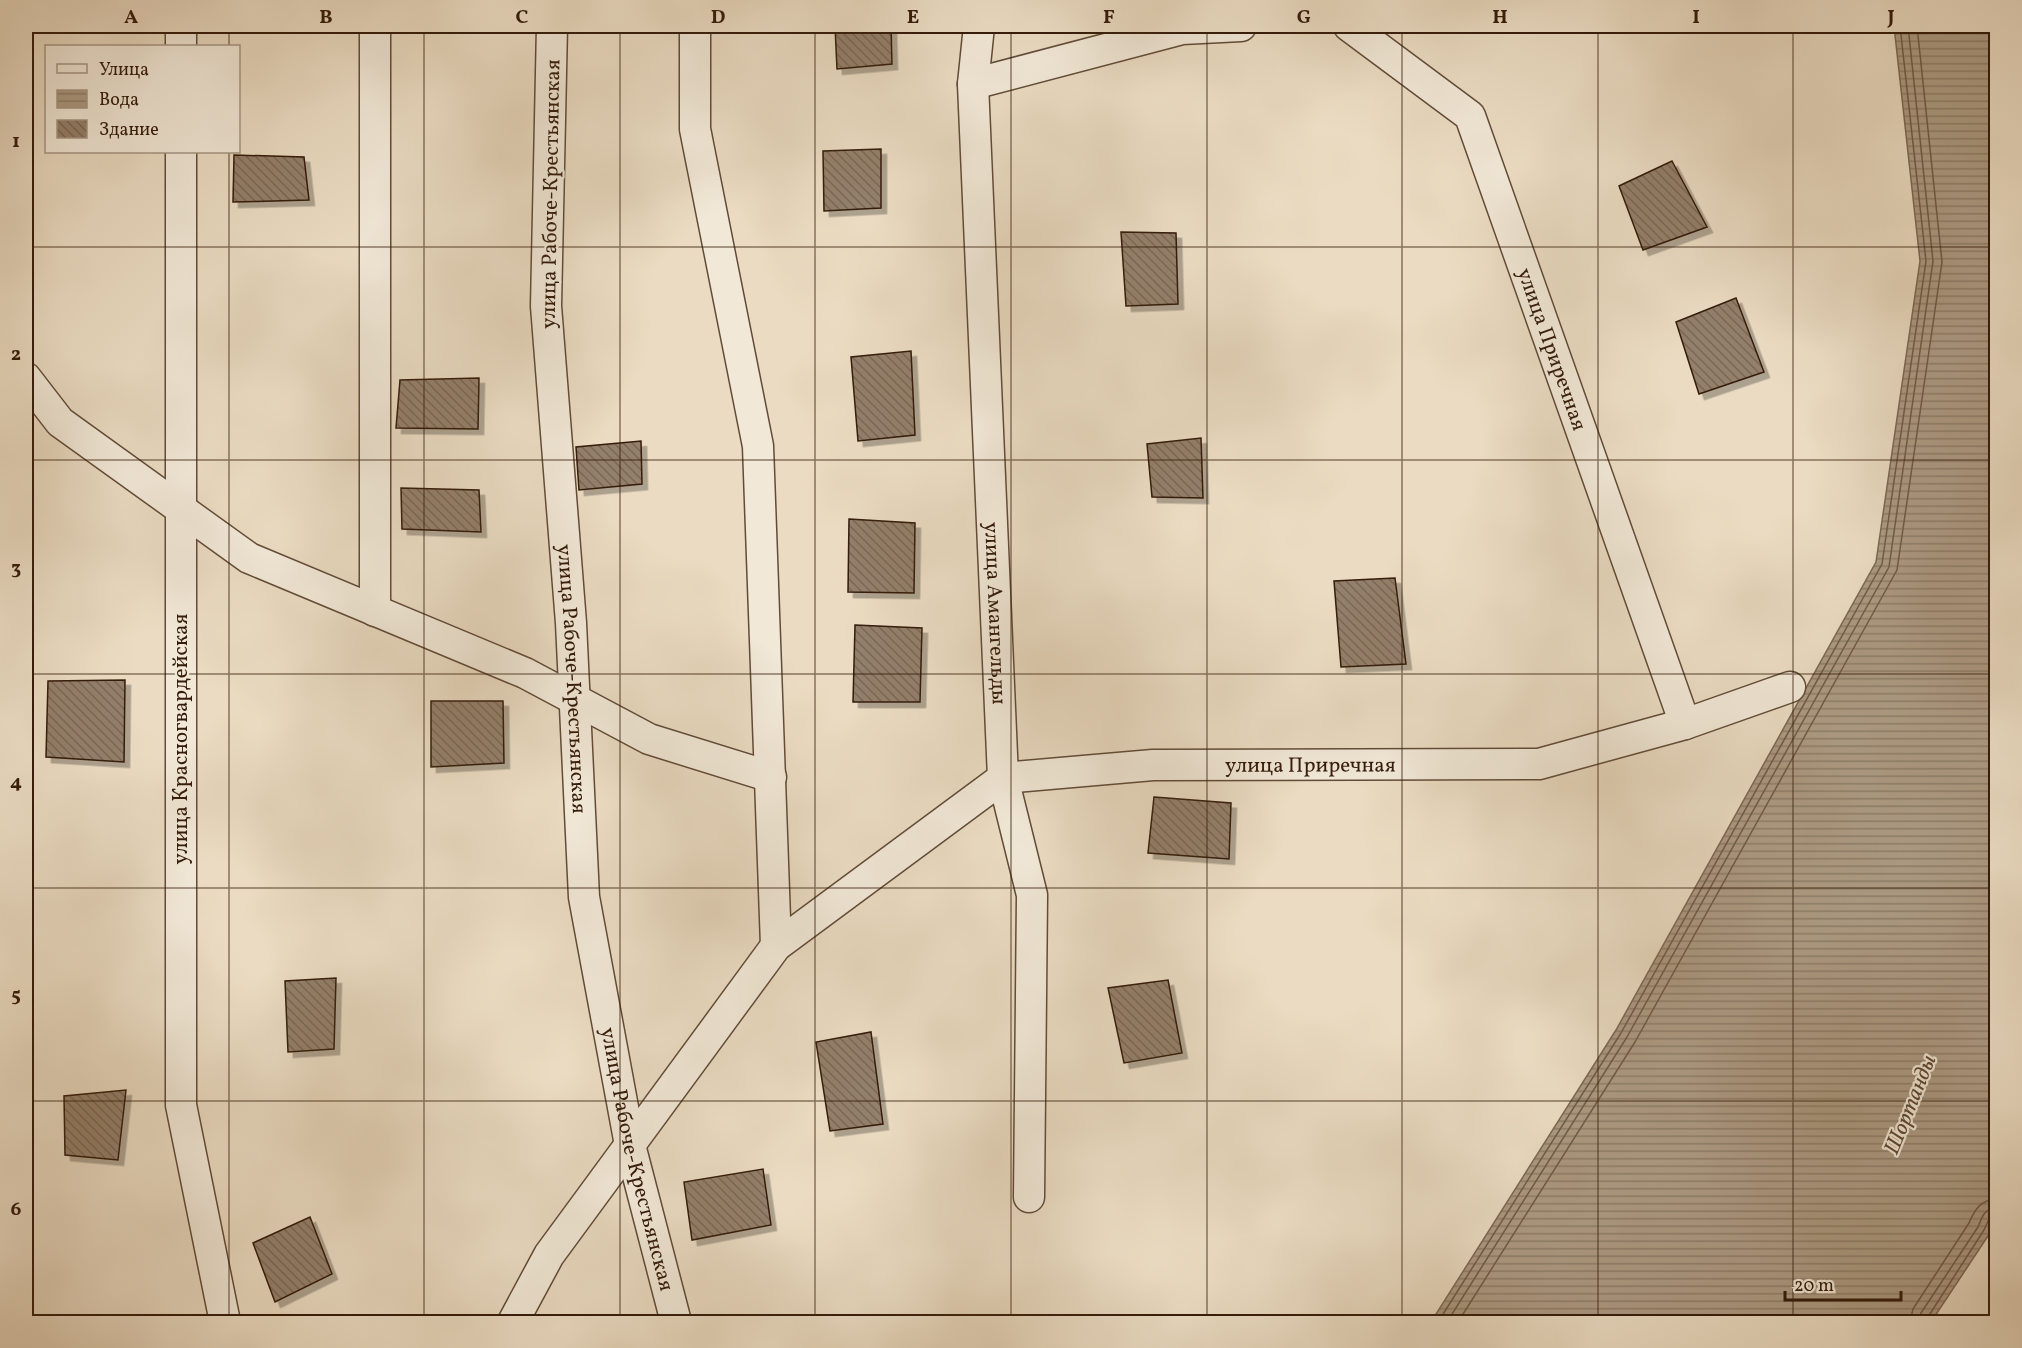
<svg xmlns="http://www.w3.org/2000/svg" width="2022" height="1348" font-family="Vollkorn,serif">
	<defs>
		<pattern id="water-rules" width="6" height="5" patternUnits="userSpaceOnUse" patternTransform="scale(1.5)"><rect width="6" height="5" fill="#ac9a83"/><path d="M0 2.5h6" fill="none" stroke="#8d7d69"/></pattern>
		<pattern id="building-back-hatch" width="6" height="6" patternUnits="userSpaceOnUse" patternTransform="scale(1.5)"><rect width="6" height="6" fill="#937f6a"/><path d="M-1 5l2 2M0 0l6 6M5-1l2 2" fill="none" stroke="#796755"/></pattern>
		<filter id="shadow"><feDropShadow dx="5.5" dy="5.5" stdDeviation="0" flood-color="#0004"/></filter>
	</defs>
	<rect width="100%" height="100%" fill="#eadbc2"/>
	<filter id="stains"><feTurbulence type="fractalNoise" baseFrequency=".00333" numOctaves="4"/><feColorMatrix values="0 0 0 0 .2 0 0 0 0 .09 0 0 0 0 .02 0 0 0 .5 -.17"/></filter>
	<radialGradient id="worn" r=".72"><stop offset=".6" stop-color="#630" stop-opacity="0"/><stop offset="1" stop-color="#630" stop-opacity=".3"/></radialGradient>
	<path fill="url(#water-rules)" stroke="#7c6753" stroke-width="1.5" d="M1894 26H1996V1215L1990 1233 1931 1322H1431L1616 1030 1876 562 1920 261Z"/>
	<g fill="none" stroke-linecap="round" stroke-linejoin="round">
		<g stroke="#705a46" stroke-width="1.5">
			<path d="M1438 1322 1621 1033 1882 564 1926 261 1900 26"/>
			<path d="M1447 1322 1627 1037 1889 567 1933 261 1908 26"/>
			<path d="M1458 1322 1635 1042 1897 570 1942 262 1917 26"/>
			<path d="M1910 1322 1913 1309 1969 1223C1975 1209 1981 1200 1996 1199"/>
			<path d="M1919 1322 1921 1313 1978 1227C1982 1217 1984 1209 1996 1208"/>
			<path d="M1927 1322 1928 1317 1984 1230 1989 1219 1996 1216"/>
		</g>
	</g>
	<g fill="url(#building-back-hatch)" stroke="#341b0a" stroke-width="1.5" filter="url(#shadow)">
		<path d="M835 26H891L892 64 837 69Z"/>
		<path d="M881 149V208L824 211 823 151Z"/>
		<path d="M234 155 304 157 309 200 233 202Z"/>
		<path d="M1672 161 1707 227 1643 250 1619 186Z"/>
		<path d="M1121 232 1176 233 1178 304 1126 306Z"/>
		<path d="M1736 298 1764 372 1699 394 1676 322Z"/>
		<path d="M911 351 915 435 858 441 851 357Z"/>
		<path d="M479 378 478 429 396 428 400 380Z"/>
		<path d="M1201 438 1203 498 1152 497 1147 444Z"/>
		<path d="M641 441 642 484 579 490 576 447Z"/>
		<path d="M401 488 479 490 481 532 402 529Z"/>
		<path d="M849 519 915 523 914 593 848 592Z"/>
		<path d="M1395 578 1406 664 1341 667 1334 581Z"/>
		<path d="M855 625 922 628 920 702H853Z"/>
		<path d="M125 680 124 762 46 757 48 681Z"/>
		<path d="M431 701H503L504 763 431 767Z"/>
		<path d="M1154 797 1231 803 1229 859 1148 853Z"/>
		<path d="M336 978 334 1049 288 1052 285 981Z"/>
		<path d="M1168 980 1182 1053 1124 1063 1108 988Z"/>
		<path d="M871 1032 883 1124 830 1131 816 1042Z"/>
		<path d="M126 1090 118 1160 65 1155 64 1096Z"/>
		<path d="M763 1169 771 1225 692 1240 684 1182Z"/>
		<path d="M310 1217 332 1274 275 1302 253 1243Z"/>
	</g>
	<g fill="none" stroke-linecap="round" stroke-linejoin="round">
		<g stroke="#624b38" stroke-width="33">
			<g id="street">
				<path id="s1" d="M552 26 546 306 571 623 584 897 630 1145 676 1322"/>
				<path d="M695 26V129L758 446 776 946"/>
				<path id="s2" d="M979 26 973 84 1003 778 1032 895 1029 1197"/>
				<path id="s3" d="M1349 26 1470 116 1685 724"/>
				<path d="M181 46V26"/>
				<path d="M973 84 1182 29 1241 26"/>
				<path d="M181 152V1105L225 1322"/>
				<path d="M26 378 60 422 249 558 525 673 649 739 771 777"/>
				<path d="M375 611V26"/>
				<path id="s4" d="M1003 778 1153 765 1539 764 1685 724 1790 687"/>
				<path d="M513 1322 549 1255 776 946 1003 778"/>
			</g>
		</g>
		<use href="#street" stroke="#f1e8d7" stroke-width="30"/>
	</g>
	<path fill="none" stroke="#341b0a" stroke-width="1.5" stroke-opacity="0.55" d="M229 26V46M424 26V1322M620 26V1322M815 26V1322M1011 26V1322M1207 26V1322M1402 26V1322M1598 26V1322M1793 26V1322M229 152V1322M26 247H1996M26 460H1996M26 674H1996M26 888H1996M26 1101H1996"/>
	<g text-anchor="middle" stroke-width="4.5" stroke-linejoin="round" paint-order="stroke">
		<g font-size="21" fill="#341b0a" stroke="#f1e8d7">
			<text transform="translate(550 194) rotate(-89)" y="7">улица Рабоче-Крестьянская</text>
			<text dy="7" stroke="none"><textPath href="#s3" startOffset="398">улица Приречная</textPath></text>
			<text dy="7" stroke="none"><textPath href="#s2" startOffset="588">улица Амангельды</textPath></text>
			<text dy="7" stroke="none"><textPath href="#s1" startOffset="654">улица Рабоче-Крестьянская</textPath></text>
			<text transform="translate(180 739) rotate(-90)" y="7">улица Красногвардейская</text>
			<text dy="7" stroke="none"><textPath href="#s4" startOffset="308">улица Приречная</textPath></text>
			<text dy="7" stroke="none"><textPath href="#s1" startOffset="1140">улица Рабоче-Крестьянская</textPath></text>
		</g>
		<g font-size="22" font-style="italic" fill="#5e4734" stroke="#f1e8d7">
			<text transform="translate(1909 1104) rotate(-68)" y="8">Шортанды</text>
		</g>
	</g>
	<rect width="2022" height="1348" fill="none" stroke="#eadbc2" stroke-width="66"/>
	<rect x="45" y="45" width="195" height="108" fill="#f1e8d7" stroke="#a59685" stroke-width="1.5"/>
	<rect x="57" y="64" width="30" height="9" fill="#f1e8d7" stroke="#a59685" stroke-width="1.5"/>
	<text x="99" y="75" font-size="18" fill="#341b0a">Улица</text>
	<rect x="57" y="90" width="30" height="18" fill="url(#water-rules)" stroke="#a59685" stroke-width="1.5"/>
	<text x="99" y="105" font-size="18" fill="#341b0a">Вода</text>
	<rect x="57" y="120" width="30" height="18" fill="url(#building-back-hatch)" stroke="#a59685" stroke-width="1.5"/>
	<text x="99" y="135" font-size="18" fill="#341b0a">Здание</text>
	<path d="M1785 1291v9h116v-9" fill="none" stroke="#341b0a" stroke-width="3"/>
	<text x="1794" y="1291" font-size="18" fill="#341b0a" stroke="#f1e8d7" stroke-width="4.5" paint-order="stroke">20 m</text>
	<rect x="33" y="33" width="1956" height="1282" fill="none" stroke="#341b0a" stroke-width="2"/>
	<g font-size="20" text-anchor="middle" font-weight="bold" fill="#341b0a">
		<text x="131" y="23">A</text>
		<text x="326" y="23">B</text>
		<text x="522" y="23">C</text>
		<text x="718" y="23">D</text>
		<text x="913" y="23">E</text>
		<text x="1109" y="23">F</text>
		<text x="1304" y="23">G</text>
		<text x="1500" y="23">H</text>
		<text x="1696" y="23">I</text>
		<text x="1891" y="23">J</text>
		<text x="16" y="147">1</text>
		<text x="16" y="360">2</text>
		<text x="16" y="574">3</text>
		<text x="16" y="788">4</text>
		<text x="16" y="1001">5</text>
		<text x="16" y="1215">6</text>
	</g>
	<rect width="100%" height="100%" filter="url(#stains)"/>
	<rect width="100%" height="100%" fill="url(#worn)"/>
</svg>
